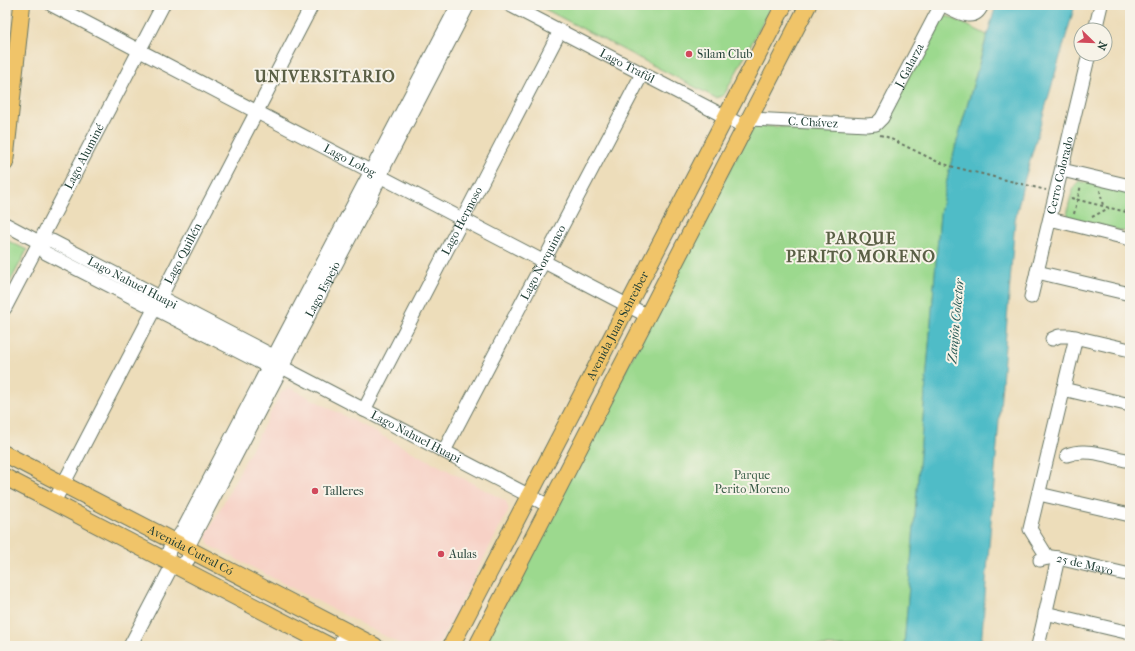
<svg xmlns="http://www.w3.org/2000/svg" width="1135" height="651" font-family="'IM FELL French Canon',serif">
	<rect width="100%" height="100%" fill="#f7f3e8"/>
	<filter id="ink" filterUnits="userSpaceOnUse"><feTurbulence type="fractalNoise" baseFrequency=".025" numOctaves="2"/><feDisplacementMap in="SourceGraphic" scale="8" xChannelSelector="R" yChannelSelector="G"/><feConvolveMatrix kernelMatrix="1 2 1 2 8 2 1 2 1" color-interpolation-filters="sRGB"/></filter>
	<filter id="wash" filterUnits="userSpaceOnUse"><feTurbulence type="fractalNoise" baseFrequency=".012" numOctaves="4" result="noise"/><feDisplacementMap in="SourceGraphic" scale="16" xChannelSelector="R" yChannelSelector="G"/><feGaussianBlur stdDeviation="0.9" result="paint"/><feColorMatrix in="noise" values="0 0 0 0 0 0 0 0 0 0 0 0 0 0 0 0 0 1.4 0 .05"/><feComposite in="paint" operator="in"/></filter>
	<g filter="url(#wash)">
		<rect width="100%" height="100%" fill="#edddba"/>
		<path fill="#f7d1c6" d="M291 388 506 501 509 510 438 646H404L209 545 206 536 282 391Z"/>
		<g fill="#9cd98e" stroke="#5e8b61">
			<path d="M537 5H772L724 95 716 98Z"/>
			<path d="M944 16 950 17 987 35 950 166 940 214 904 646H482L751 129 759 126 866 130 873 129 941 18Z"/>
			<path d="M1079 181 1130 192V233L1068 217C1066 210 1073 185 1079 181Z"/>
			<path d="M6 240 27 250 5 291Z"/>
		</g>
		<path fill="#4fbcc7" stroke="#377c7e" d="M996 5H1075L1023 185 1015 220 981 646H904L940 214 950 166Z"/>
	</g>
	<g filter="url(#ink)">
		<g fill="none" stroke-linecap="round" stroke-linejoin="round">
			<g stroke="#677563" stroke-width="15">
				<g id="minor">
					<path id="s1" d="M52 5 648 316"/>
					<path id="s2" d="M458 5 183 530 169 550 168 558 173 564 181 565 188 560 190 543 194 535 371 197 386 163 468 5"/>
					<path id="s3" d="M510 5 745 127"/>
					<path d="M944 5C956 11 974 24 982 5"/>
					<path d="M1095 30 1101 5"/>
					<path id="s4" d="M750 119 867 125 876 124 882 118 941 5"/>
					<path d="M1062 170 1130 186"/>
					<path d="M1050 219 1130 239"/>
					<path d="M5 224 39 242 43 250 46 253 275 370"/>
					<path id="s5" d="M39 242 47 240 52 241 281 360"/>
					<path d="M1037 272 1130 294"/>
					<path id="s6" d="M1031 297 1089 54"/>
					<path id="s7" d="M5 308 163 5"/>
					<path d="M1052 339 1059 336H1070L1130 350"/>
					<path id="s8" d="M282 367 549 506"/>
					<path d="M1063 389 1130 405"/>
					<path id="s9" d="M364 410 560 31"/>
					<path id="s10" d="M444 451 642 74"/>
					<path d="M1067 455C1087 447 1110 457 1130 461"/>
					<path d="M1039 494 1130 515"/>
					<path id="s11" d="M54 502 312 5"/>
					<path d="M1048 558 1030 529 1076 337"/>
					<path id="s12" d="M1040 560 1051 557 1058 558 1130 575"/>
					<path d="M1045 613 1130 633"/>
					<path d="M130 646 173 564"/>
					<path d="M339 646 346 631"/>
					<path d="M1038 646 1058 558"/>
				</g>
			</g>
			<g stroke="#677563" stroke-width="18">
				<g id="major">
					<path d="M5 163 22 5"/>
					<path id="s13" d="M5 454 375 646"/>
					<path d="M5 477 330 646"/>
					<path id="s14" d="M451 646 784 5"/>
					<path d="M477 646 808 5"/>
				</g>
			</g>
			<g stroke="#677563" stroke-width="2" stroke-dasharray="3 3" stroke-linecap="butt">
				<path d="M880 135 887 137 936 161 950 166 1046 190"/>
				<path d="M1100 190 1103 206"/>
				<path d="M1071 198 1130 213"/>
				<path d="M1074 214 1081 185"/>
				<path d="M1092 217 1109 208"/>
			</g>
			<use href="#minor" stroke="#fff" stroke-width="13"/>
			<use href="#major" stroke="#f0c469" stroke-width="16"/>
		</g>
	</g>
	<g fill="#d1495b" stroke="#f7f3e8" stroke-width="1.5">
		<circle cx="689" cy="54" r="4"/>
		<circle cx="315" cy="491" r="4"/>
		<circle cx="441" cy="554" r="4"/>
	</g>
	<g text-anchor="middle" stroke-width="4" stroke-linejoin="round" paint-order="stroke">
		<g font-size="12" fill="#1f3d34" stroke="#f7f3e8" text-anchor="start">
			<text x="697" y="58">Silam Club</text>
			<text x="323" y="495">Talleres</text>
			<text x="449" y="558">Aulas</text>
		</g>
		<g font-size="12" fill="#1f3d34" stroke="#f7f3e8">
			<text dy="4" stroke="none"><textPath href="#s4" startOffset="194">J. Galarza</textPath></text>
			<text dy="4" stroke="none"><textPath href="#s3" startOffset="132">Lago Trafúl</textPath></text>
			<text dy="4" stroke="none"><textPath href="#s4" startOffset="63">C. Chávez</textPath></text>
			<text dy="4" stroke="none"><textPath href="#s7" startOffset="171">Lago Aluminé</textPath></text>
			<text dy="4" stroke="none"><textPath href="#s1" startOffset="336">Lago Lolog</textPath></text>
			<text dy="4" stroke="none"><textPath href="#s6" startOffset="125">Cerro Colorado</textPath></text>
			<text dy="4" stroke="none"><textPath href="#s9" startOffset="213">Lago Hermoso</textPath></text>
			<text dy="4" stroke="none"><textPath href="#s11" startOffset="280">Lago Quillén</textPath></text>
			<text dy="4" stroke="none"><textPath href="#s10" startOffset="213">Lago Ñorquinco</textPath></text>
			<text dy="4" stroke="none"><textPath href="#s5" startOffset="104">Lago Nahuel Huapi</textPath></text>
			<text dy="4" stroke="none"><textPath href="#s2" startOffset="953">Lago Espejo</textPath></text>
			<text dy="4" stroke="none"><textPath href="#s14" startOffset="361">Avenida Juan Schreiber</textPath></text>
			<text dy="4" stroke="none"><textPath href="#s8" startOffset="151">Lago Nahuel Huapi</textPath></text>
			<text dy="4" stroke="none"><textPath href="#s13" startOffset="209">Avenida Cutral Có</textPath></text>
			<text dy="4" stroke="none"><textPath href="#s12" startOffset="46">25 de Mayo</textPath></text>
		</g>
		<g font-size="12" fill="#385c46" stroke="#f7f3e8">
			<text x="752" y="479">Parque<tspan x="752" dy="14">Perito Moreno</tspan></text>
		</g>
		<g font-size="13" font-style="italic" fill="#2b5d59" stroke="#f7f3e8">
			<text transform="translate(955 321) rotate(-85)" y="5">Zanjón Colector</text>
		</g>
		<g font-size="16" font-weight="bold" letter-spacing="1" fill="#5a5f45" stroke="#f7f3e8">
			<text x="325" y="82">UNIVERSITARIO</text>
			<text x="861" y="244">PARQUE<tspan x="861" dy="18">PERITO MORENO</tspan></text>
		</g>
	</g>
	<rect width="1135" height="651" fill="none" stroke="#f7f3e8" stroke-width="20"/>
	<g transform="translate(1093 42) rotate(113)"><circle r="19" fill="#f7f3e8" stroke="#a1aaa0"/>
	<path d="M0-3L7 15L0 10L-7 15Z" fill="#d1495b"/>
	<text y="-6" font-size="11" font-weight="bold" text-anchor="middle" fill="#1f3d34">N</text>
	</g>
</svg>
